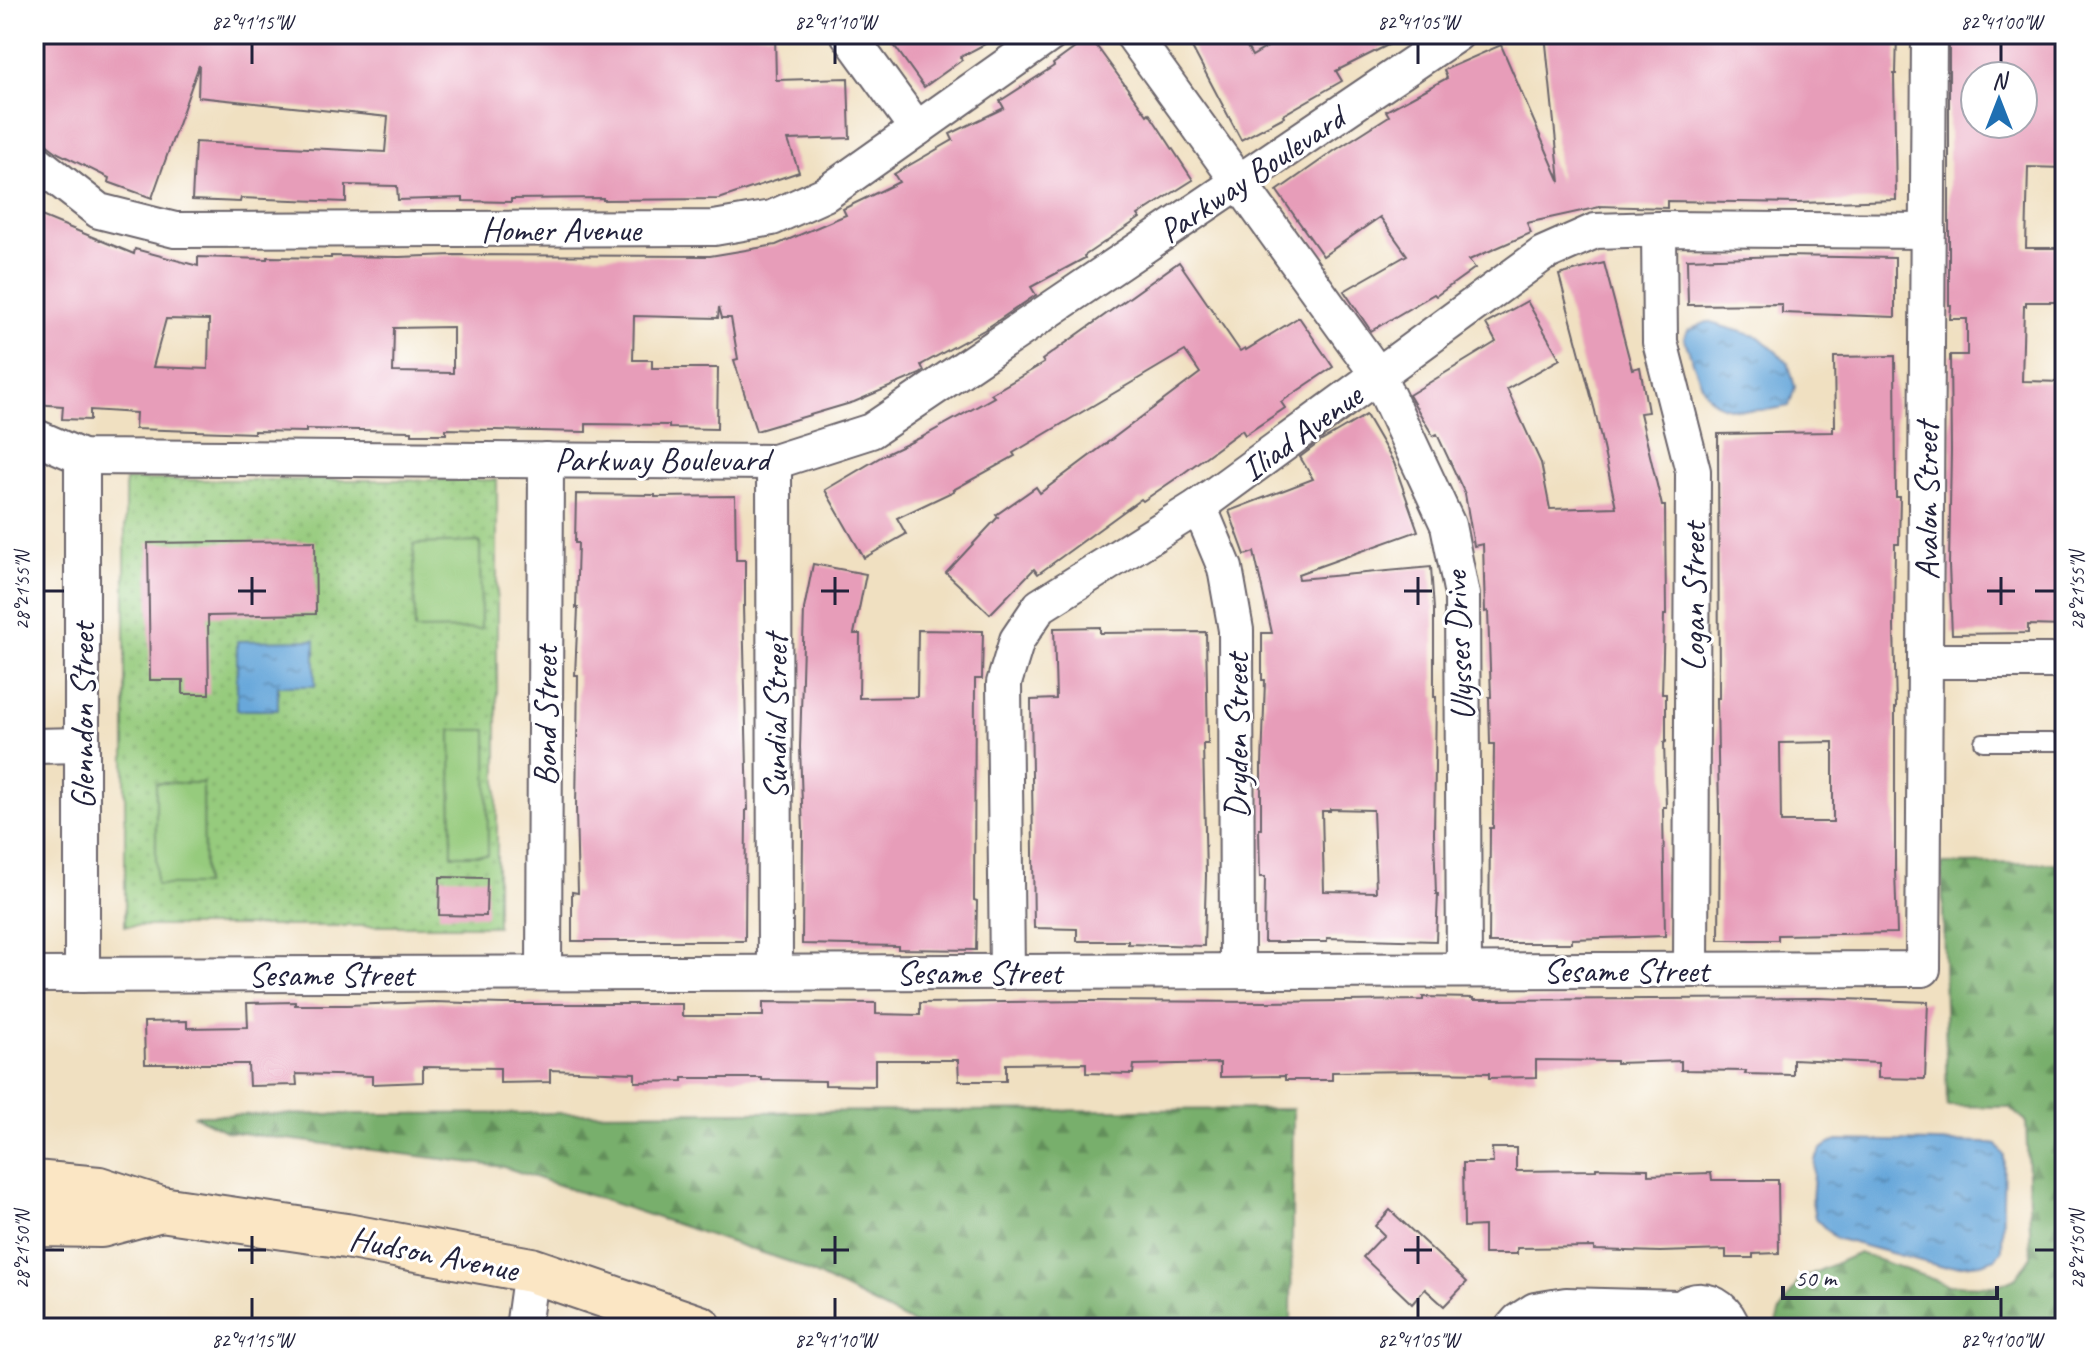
<svg xmlns="http://www.w3.org/2000/svg" width="2099" height="1362" font-family="Caveat,sans-serif">
	<defs>
		<pattern id="grass-dots" width="8" height="8" patternUnits="userSpaceOnUse" patternTransform="scale(2)"><rect width="8" height="8" fill="#96cb7d"/><path d="M2 2h.1M6 6h.1" fill="none" stroke="#81ae6d" stroke-width="1.8" stroke-linecap="round"/></pattern>
		<pattern id="forest-firs" width="22" height="20" patternUnits="userSpaceOnUse" patternTransform="scale(2)"><rect width="22" height="20" fill="#78af6c"/><path d="M5 1l3.5 6h-7zM16 11l3.5 6h-7z" fill="#628e5a"/></pattern>
		<pattern id="water-ripples" width="26" height="14" patternUnits="userSpaceOnUse" patternTransform="scale(2)"><rect width="26" height="14" fill="#68a7da"/><path d="M2 4q2-2 4 0t4 0M15 11q2-2 4 0t4 0" fill="none" stroke="#5588b2"/></pattern>
	</defs>
	<rect width="100%" height="100%" fill="#fff"/>
	<filter id="ink" filterUnits="userSpaceOnUse"><feTurbulence type="fractalNoise" baseFrequency=".0125" numOctaves="2"/><feDisplacementMap in="SourceGraphic" scale="16" xChannelSelector="R" yChannelSelector="G"/><feConvolveMatrix kernelMatrix="1 2 1 2 8 2 1 2 1" color-interpolation-filters="sRGB"/></filter>
	<filter id="wash" filterUnits="userSpaceOnUse"><feTurbulence type="fractalNoise" baseFrequency=".006" numOctaves="4" result="noise"/><feDisplacementMap in="SourceGraphic" scale="32" xChannelSelector="R" yChannelSelector="G"/><feGaussianBlur stdDeviation="1.8" result="paint"/><feColorMatrix in="noise" values="0 0 0 0 0 0 0 0 0 0 0 0 0 0 0 0 0 1.4 0 .05"/><feComposite in="paint" operator="in"/></filter>
	<g filter="url(#wash)">
		<rect width="100%" height="100%" fill="#f0e0c1"/>
		<rect fill="url(#grass-dots)" stroke="#5c765c" stroke-width="2" x="125" y="480" width="372" height="446"/>
		<g fill="url(#forest-firs)" stroke="#4d6854" stroke-width="2">
			<path d="M2065 863V1328H1776L1779 1313 1800 1279 1859 1253 1949 1285 1996 1286 2017 1277 2031 1256 2026 1121 2009 1107 1947 1106 1942 864Z"/>
			<path d="M1293 1109 1291 1328H922L790 1262 504 1167 225 1131 193 1115Z"/>
		</g>
		<g fill="#96cb7d" stroke="#5c765c" stroke-width="2">
			<path d="M480 542 481 629 415 630 414 544Z"/>
			<path d="M451 730H487L488 855H452Z"/>
			<path d="M156 783H203L204 885H156Z"/>
		</g>
		<g fill="url(#water-ripples)" stroke="#45648a" stroke-width="2">
			<path d="M1707 322 1759 337 1788 362 1795 387 1789 406C1768 411 1724 415 1709 397 1701 389 1689 350 1684 338L1687 331Z"/>
			<path d="M315 640V686H278V710H237V641Z"/>
			<path d="M1837 1140 1984 1143 1997 1145 2004 1155 2002 1249 1996 1258 1981 1263 1943 1267 1835 1238 1815 1218 1812 1201 1815 1160 1821 1149Z"/>
		</g>
		<g id="blocks">
			<g fill="#e79db9" fill-rule="evenodd">
				<path d="M34 34H775L776 80 848 78 850 138 788 140 799 172 719 199 603 200V198L511 199V202L463 201V198L398 200 397 186 346 185V202L241 198 240 202 192 200 195 142 385 152 388 117 198 97 199 65 152 198 108 182 109 178 58 153 46 144 34 140Z"/>
				<path d="M886 34H1004L960 57 962 60 924 87Z"/>
				<path d="M1185 34H1240L1252 56 1289 34H1410L1336 71 1342 81 1283 115 1284 117 1241 140Z"/>
				<path d="M1545 34H1897L1896 74H1894L1896 200 1798 203 1667 201V208L1599 206 1600 207 1527 223 1531 233 1469 260 1475 268 1436 296 1434 294 1371 331 1344 291 1407 255 1380 217 1323 256 1277 191 1334 151 1389 116 1386 111 1447 78 1444 70 1501 45 1560 182Z"/>
				<path d="M1949 34H2061L2059 120H2065V168L2028 167 2026 248H2065V302H2026V306H2024L2022 381 2065 382V626L2028 625V633L1952 634 1949 566 1951 451 1950 355H1967V319H1950L1951 305H1949ZM1975 76H2023V124H1975Z"/>
				<path d="M1090 37 1147 115 1149 113 1193 180 1138 215 1140 218 1084 256 1085 258 1031 287 1036 295 984 330 921 365 924 371 920 374 854 402 756 431 734 360 738 359 731 318H722L719 307 718 318 634 316 633 360H652V368H718L717 429 669 428V425L586 424V432L446 429V434H412V431L306 429V432L254 431V433L135 429 136 413 90 410V420L62 419 63 406 34 404V213L134 254 135 249 198 266V257L267 259V257L331 258V256L399 257 454 255 710 256 776 245 846 215 843 209 899 182 894 174 953 140 950 134 1004 108 1000 101 1054 66 1053 64ZM166 319 209 320 208 369 153 367ZM453 327V373L393 372 394 328Z"/>
				<path d="M1783 256 1895 258V317L1782 313V304L1688 305 1687 259Z"/>
				<path d="M1179 262 1240 351 1245 348 1246 350 1299 317 1333 367 1281 402 1285 408 1245 435 1242 430 1181 475 1143 501 1141 499 1038 574 1034 569 990 614 946 573 998 517 996 515 1036 487 1040 493 1200 373 1185 351 1013 453 1015 456 953 490 954 491 897 518 906 534 864 558 825 490 886 454 922 437 994 397 991 394 1044 363 1042 360Z"/>
				<path d="M1604 263 1632 369 1640 367 1648 412 1640 413 1662 506H1665L1666 615H1664L1662 694H1666V742L1664 743 1666 807H1663L1665 936 1572 939V943H1489L1490 828H1493L1494 744H1490L1489 697H1491L1488 611 1485 612 1483 544 1474 546 1465 494 1437 434 1433 436 1409 395 1496 342 1486 324 1527 301 1560 359 1507 389 1541 463 1550 509 1616 507 1595 411 1559 275Z"/>
				<path d="M1895 356 1896 497H1900L1899 544H1895L1894 627 1896 708H1895V869L1897 933 1778 935V940H1719L1720 814H1719L1717 698H1719L1718 434 1833 432V426H1835L1834 357ZM1833 742V822H1781L1780 743Z"/>
				<path d="M1366 415 1394 463 1418 531 1298 574 1299 579 1431 567 1434 610V697H1436L1434 833 1436 894H1438L1436 941 1327 938V942H1264L1265 877H1260L1259 829H1261V765H1262L1265 680H1262V633H1272L1254 552 1245 555 1229 511 1313 479 1300 457 1320 442ZM1330 809 1373 810 1376 892 1324 891 1322 811H1330Z"/>
				<path d="M576 494 655 495V497L735 496 736 560H745V606H743L748 810H746L745 941H572V892L578 893 576 809 578 675H575L578 608H576L578 543H575Z"/>
				<path d="M315 541 316 614 208 616 209 694H183V680H150L148 543Z"/>
				<path d="M813 564 866 574 854 634H860L859 698 917 697 918 630 983 631 982 679H975L974 900 977 901 976 950 898 949V946L802 944 803 832 800 747 804 609Z"/>
				<path d="M1100 627V633L1206 632 1208 744H1203L1206 875 1204 946 1128 944V941H1077V929L1034 928 1031 700 1056 699 1054 628Z"/>
				<path d="M440 877 487 878 486 916 439 915Z"/>
				<path d="M1423 997 1473 998V1000L1818 998 1928 1002 1925 1079 1878 1078V1063L1793 1059V1075L1745 1074 1746 1071 1681 1070V1061L1616 1063V1061L1536 1060V1077L1489 1078V1073L1422 1072V1071L1332 1072V1080H1285V1076L1220 1077V1063L1134 1065 1133 1074 1086 1073V1063L1006 1064V1081H959L958 1060H875V1086L825 1085V1081L762 1080V1078H683V1081L635 1082V1073L550 1070V1082L500 1083V1068L423 1067V1082L372 1084V1076L296 1074 297 1085 249 1086 248 1064H145L144 1022 187 1021V1028L248 1027 247 1003 295 1002V1005H347L433 1002 503 1004H682V1016H763V1002L876 1003V1014L920 1015V1003L1088 1001 1266 1002 1423 1000Z"/>
				<path d="M1492 1148H1516V1171L1596 1170V1168L1648 1169V1175L1711 1173 1712 1180H1778L1779 1253 1753 1254V1258H1726V1250L1660 1252 1594 1250V1247L1517 1248V1254H1484V1226L1464 1227 1463 1163H1493Z"/>
				<path d="M1390 1210 1467 1282 1444 1306 1425 1289 1412 1304 1363 1257 1384 1235 1375 1226Z"/>
			</g>
		</g>
	</g>
	<g filter="url(#ink)">
		<use href="#blocks" fill-opacity="0" stroke="#6a646a" stroke-width="2"/>
		<g fill="none" stroke-linecap="round" stroke-linejoin="round">
			<g stroke="#6a646a" stroke-width="20">
				<path id="lane" d="M1983 742H2065"/>
			</g>
			<g stroke="#6a646a" stroke-width="38">
				<g id="street">
					<path d="M848 34 917 129"/>
					<path d="M1132 34 1378 375 1448 525 1462 595 1464 970"/>
					<path d="M34 160 99 211 175 230 714 228 772 218 825 194 1051 34"/>
					<path d="M1659 229 1660 342 1693 471 1691 970"/>
					<path d="M34 436 82 457 774 462 871 431 1457 34"/>
					<path d="M82 457V975"/>
					<path d="M774 462 775 973"/>
					<path d="M1199 506 1225 568 1236 630 1237 971"/>
					<path d="M1925 661H2065"/>
					<path d="M34 746 82 745"/>
					<path d="M1007 972 1004 683 1017 640 1040 606 1199 506 1543 254 1595 231 1659 229 1928 231"/>
					<path d="M544 973 546 460"/>
					<path d="M34 975 1923 969 1929 34"/>
					<path d="M1667 1327C1681 1292 1721 1292 1733 1328"/>
					<path d="M523 1328 531 1270"/>
					<path d="M1512 1328 1518 1321 1535 1310 1566 1305 1678 1308"/>
				</g>
			</g>
			<g stroke="#6a646a" stroke-width="48">
				<g id="secondary">
					<path d="M34 1183 99 1189 161 1209 346 1236 531 1270 700 1328"/>
					<path d="M34 1224 101 1225 161 1209"/>
				</g>
			</g>
			<use href="#lane" stroke="#fff" stroke-width="16"/>
			<use href="#street" stroke="#fff" stroke-width="34"/>
			<use href="#secondary" stroke="#fbe6c4" stroke-width="44"/>
		</g>
	</g>
	<path fill="none" stroke="#22223b" stroke-width="3" d="M252 44V64M835 44V64M1418 44V64M2001 44V64M252 577V605M835 577V605M1418 577V605M2001 577V605M44 591H64M238 591H266M821 591H849M1404 591H1432M1987 591H2015M2035 591H2055M252 1236V1264M835 1236V1264M1418 1236V1264M44 1250H64M238 1250H266M821 1250H849M1404 1250H1432M2035 1250H2055M252 1298V1318M835 1298V1318M1418 1298V1318M2001 1298V1318"/>
	<g text-anchor="middle" stroke-width="6" stroke-linejoin="round" paint-order="stroke">
		<g font-size="34" fill="#22223b" stroke="#fff">
			<text transform="translate(1251 174) rotate(-34)" y="12">Parkway Boulevard</text>
			<text x="561" y="241">Homer Avenue</text>
			<text transform="translate(1301 432) rotate(-36)" y="12">Iliad Avenue</text>
			<text x="662" y="471">Parkway Boulevard</text>
			<text transform="translate(1926 501) rotate(-90)" y="12">Avalon Street</text>
			<text transform="translate(1693 597) rotate(-90)" y="12">Logan Street</text>
			<text transform="translate(1458 646) rotate(-93)" y="12">Ulysses Drive</text>
			<text transform="translate(82 716) rotate(-90)" y="12">Glenndon Street</text>
			<text transform="translate(545 716) rotate(-90)" y="12">Bond Street</text>
			<text transform="translate(775 717) rotate(-90)" y="12">Sundial Street</text>
			<text transform="translate(1236 736) rotate(-90)" y="12">Dryden Street</text>
			<text x="1626" y="982">Sesame Street</text>
			<text x="979" y="984">Sesame Street</text>
			<text x="331" y="986">Sesame Street</text>
			<text transform="translate(434 1253) rotate(11)" y="12">Hudson Avenue</text>
		</g>
	</g>
	<rect width="2099" height="1362" fill="none" stroke="#fff" stroke-width="88"/>
	<g transform="translate(1999 100)"><circle r="38" fill="#ffffff" stroke="#a7a7b1" stroke-width="2"/>
	<path d="M0-6L14 30L0 20L-14 30Z" fill="#1f6fb2"/>
	<text y="-12" font-size="22" font-weight="bold" text-anchor="middle" fill="#22223b">N</text>
	</g>
	<path d="M1783 1286v12h214v-12" fill="none" stroke="#22223b" stroke-width="4"/>
	<text x="1795" y="1286" font-size="24" fill="#22223b" stroke="#ffffff" stroke-width="6" paint-order="stroke">50 m</text>
	<rect x="44" y="44" width="2011" height="1274" fill="none" stroke="#22223b" stroke-width="3"/>
	<g font-size="20" text-anchor="middle" fill="#22223b">
		<text x="252" y="29">82°41'15"W</text>
		<text x="835" y="29">82°41'10"W</text>
		<text x="1418" y="29">82°41'05"W</text>
		<text x="2001" y="29">82°41'00"W</text>
		<text transform="translate(22 591) rotate(-90)" y="7">28°21'55"N</text>
		<text transform="translate(2077 591) rotate(-90)" y="7">28°21'55"N</text>
		<text transform="translate(22 1250) rotate(-90)" y="7">28°21'50"N</text>
		<text transform="translate(2077 1250) rotate(-90)" y="7">28°21'50"N</text>
		<text x="252" y="1347">82°41'15"W</text>
		<text x="835" y="1347">82°41'10"W</text>
		<text x="1418" y="1347">82°41'05"W</text>
		<text x="2001" y="1347">82°41'00"W</text>
	</g>
</svg>
